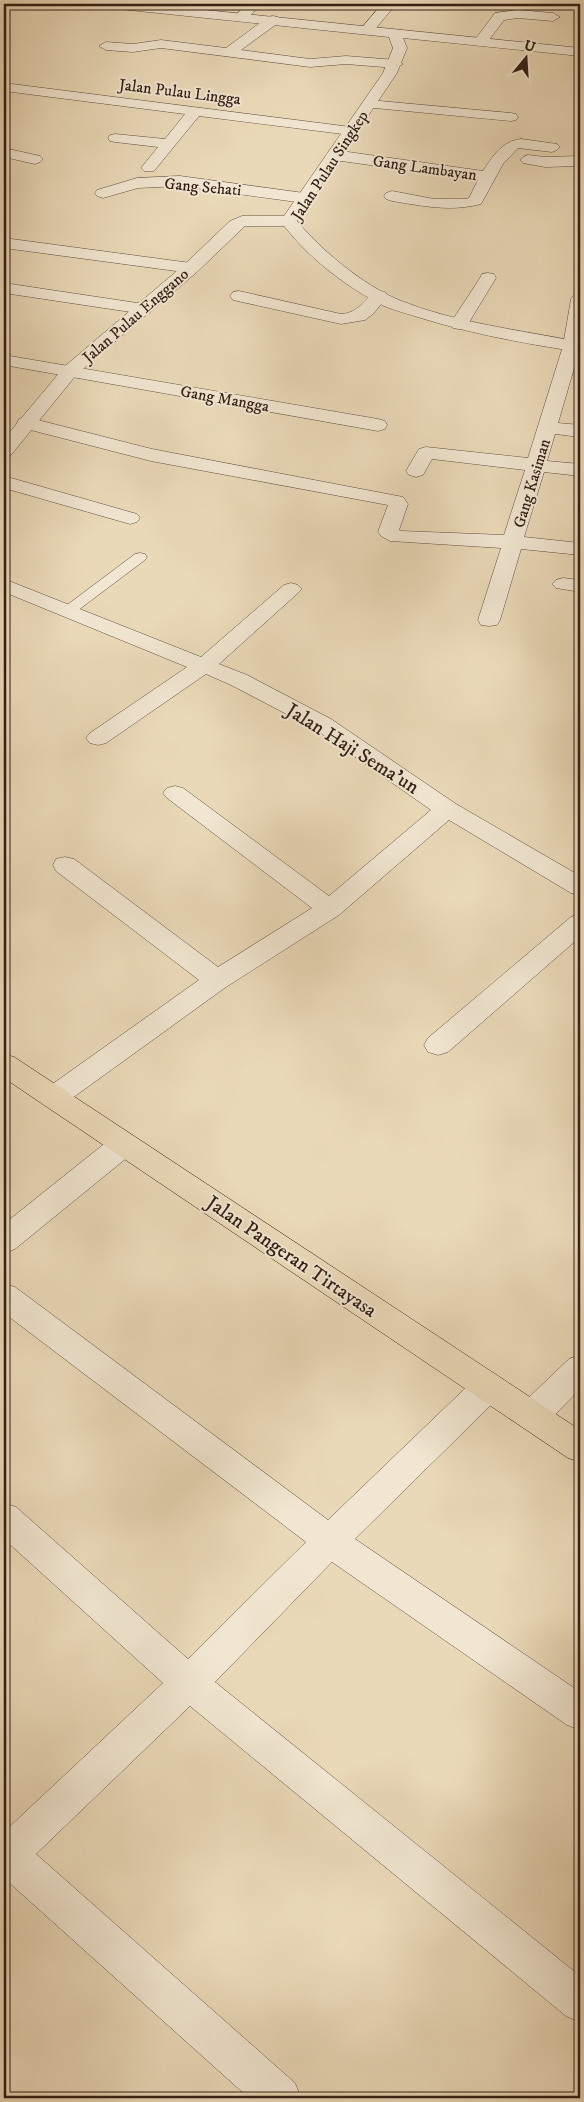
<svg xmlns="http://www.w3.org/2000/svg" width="584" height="2102" font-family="'IM FELL DW Pica',serif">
	<rect width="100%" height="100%" fill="#ead9b8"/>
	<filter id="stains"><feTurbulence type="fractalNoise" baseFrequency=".004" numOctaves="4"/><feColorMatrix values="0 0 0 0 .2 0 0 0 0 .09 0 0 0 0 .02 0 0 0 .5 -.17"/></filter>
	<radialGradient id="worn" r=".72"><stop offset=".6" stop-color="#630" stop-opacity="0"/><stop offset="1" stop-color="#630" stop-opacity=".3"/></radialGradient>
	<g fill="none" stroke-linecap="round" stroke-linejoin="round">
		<g stroke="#604d3e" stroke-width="1">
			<path id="service" d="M140 553 145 554 147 557 145 560 73 614H63L61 611 63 608 135 554Z"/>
		</g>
		<g stroke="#604d3e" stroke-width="1">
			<g id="minor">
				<path d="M247 4H261L247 19H237L235 16Z"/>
				<path d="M382 4H396L372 33H362L360 30Z"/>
				<path d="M518 10 553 13 560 17 553 21 518 18 504 20 486 44H476L474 41 495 13Z"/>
				<path d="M273 16 278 17 280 20 278 23 241 50 310 59 346 56 396 60 403 64 396 68 346 64 310 67 161 48 133 52 106 50 99 46 106 42 133 44 161 40 226 48 268 17Z"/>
				<path d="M4 83 351 127 356 128 358 131 356 134 351 135 199 116 154 171H144L141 168 158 147 115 142 110 141 108 138 110 135 115 134 165 139 185 114 4 91Z"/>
				<path d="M369 100 511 113 516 114 518 117 516 120 511 121 364 107 362 104 364 101Z"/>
				<path d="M521 139 557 144 560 147 557 150 552 152 518 148 503 164 481 204C450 212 423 206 392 201L386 199 384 196 386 193 392 191 434 199H465L469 198 478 180 334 160 329 158 326 155 329 152 334 150 483 171C493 156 502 141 521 139Z"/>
				<path d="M4 148 40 156 43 159 40 162 35 164 4 157Z"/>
				<path d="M528 155 545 157 580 156V166L545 167 523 163 520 160 523 157Z"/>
				<path d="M180 176 304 193 310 195 312 198 310 201 304 203 180 186 138 188 103 198 97 196 95 193 97 190 137 178Z"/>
				<path d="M4 238 191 263 197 264 199 268 197 272 191 273 4 248Z"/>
				<path d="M488 273 494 274 496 278 468 324 465 328 459 329 453 328 450 324 480 278 482 274Z"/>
				<path d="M4 283 144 304 150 305 153 309 150 313 144 314 4 293Z"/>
				<path d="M239 291 341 314C365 313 366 288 385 292L388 296 373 314 365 320 341 324 233 300 230 296 233 292Z"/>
				<path d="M580 294V348L558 423 580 425V437L555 434 547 461 580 464V476L544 472 524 537 580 543V555L521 549 500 620 497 625 489 626 481 625 478 620 501 548 390 541 381 536 378 532 388 505 151 461 19 427 17 423 19 419 26 417 152 449 403 497 408 504 399 530 401 531 504 535 525 470 432 459 423 475 416 477 409 475 406 471 419 449 426 447 528 458 563 346 571 299 574 295Z"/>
				<path d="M4 355 378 419 385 421 387 425 385 429 378 431 4 365Z"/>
				<path d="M4 476 137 514 140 518 137 522 130 524 4 488Z"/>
				<path d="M563 578 580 580V592L556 588 552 584 556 580Z"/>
				<path d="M4 579 201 657 284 585 291 583 298 585 302 589 298 593 219 664 247 675 331 719 456 804 580 876V895L571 893 449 820 339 915 226 987 64 1104 54 1107 44 1104 40 1097 44 1090 199 980 56 871 53 865 56 859 65 857 74 859 218 967 312 908 167 798 163 793 167 788 175 786 183 788 329 896 431 810 315 729 231 685 206 674 106 743 98 745 90 743 86 738 90 733 187 667 4 592Z"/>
				<path d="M580 914V937L448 1052 438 1055 428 1052 424 1045 428 1038 571 917Z"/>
				<path d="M124 1133 134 1136 138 1144 134 1152 15 1249 4 1253V1224L114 1136Z"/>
				<path d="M4 1284 15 1287 328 1520 477 1377 488 1373 499 1377 504 1387 499 1397 355 1539 580 1692V1730L567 1725 332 1562 215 1682 580 1976V2022L566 2016 190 1706 36 1854 295 2083 301 2098H249L4 1878V1832L163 1683 4 1539V1503L16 1507 188 1659 306 1542 4 1313Z"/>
				<path d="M580 1355V1389L544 1426 532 1430 520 1426 516 1416 520 1406 569 1359Z"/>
			</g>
		</g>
		<g stroke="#604d3e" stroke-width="1">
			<path id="tertiary" d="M103 4H146L580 48V56L403 38 407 48 397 73 297 221C321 250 363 285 399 300 456 323 520 330 580 342V352C527 344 472 334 421 318 409 314 396 311 384 306 346 287 310 259 284 226H245L197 272 77 374 11 455 4 457V439L65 366 185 264 230 221 242 216H284L383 73 393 48 389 37 110 8Z"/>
		</g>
		<g stroke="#321e15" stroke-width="1">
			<path id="primary" d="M4 1054 14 1057 580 1430V1462L568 1458 4 1078Z"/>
		</g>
		<use href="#service" fill="#f1e6d1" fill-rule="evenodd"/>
		<use href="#minor" fill="#f1e6d1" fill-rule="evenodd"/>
		<use href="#tertiary" fill="#f1e6d1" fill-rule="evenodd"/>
		<use href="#primary" fill="#ead9b8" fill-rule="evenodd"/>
	</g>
	<g text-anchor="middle" stroke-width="4" stroke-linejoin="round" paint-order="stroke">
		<g font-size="16" fill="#321e15" stroke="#f1e6d1">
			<text transform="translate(180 91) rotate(7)" y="6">Jalan Pulau Lingga</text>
			<text transform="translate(329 165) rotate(-57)" y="6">Jalan Pulau Singkep</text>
			<text transform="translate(425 167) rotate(8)" y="6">Gang Lambayan</text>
			<text transform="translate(203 186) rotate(5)" y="6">Gang Sehati</text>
			<text transform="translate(135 315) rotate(-41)" y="6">Jalan Pulau Enggano</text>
			<text transform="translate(225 398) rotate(10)" y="6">Gang Mangga</text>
			<text transform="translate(531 483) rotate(-73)" y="6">Gang Kasiman</text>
		</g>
		<g font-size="20" fill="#321e15" stroke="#f1e6d1">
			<text transform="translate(353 748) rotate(32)" y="7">Jalan Haji Sema'un</text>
			<text transform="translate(292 1256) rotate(34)" y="7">Jalan Pangeran Tirtayasa</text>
		</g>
	</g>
	<rect width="584" height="2102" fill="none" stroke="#ead9b8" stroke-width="20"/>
	<rect x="5" y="5" width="574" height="2092" fill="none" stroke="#321e15" stroke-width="2.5"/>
	<rect x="10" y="10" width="564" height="2082" fill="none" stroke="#321e15"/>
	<g transform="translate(526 58) rotate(18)" stroke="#f1e6d1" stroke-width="4" paint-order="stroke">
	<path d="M0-4L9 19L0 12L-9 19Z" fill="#321e15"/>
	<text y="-8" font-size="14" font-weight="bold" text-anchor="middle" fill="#321e15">U</text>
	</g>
	<rect width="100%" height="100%" filter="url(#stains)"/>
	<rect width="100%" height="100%" fill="url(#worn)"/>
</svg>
